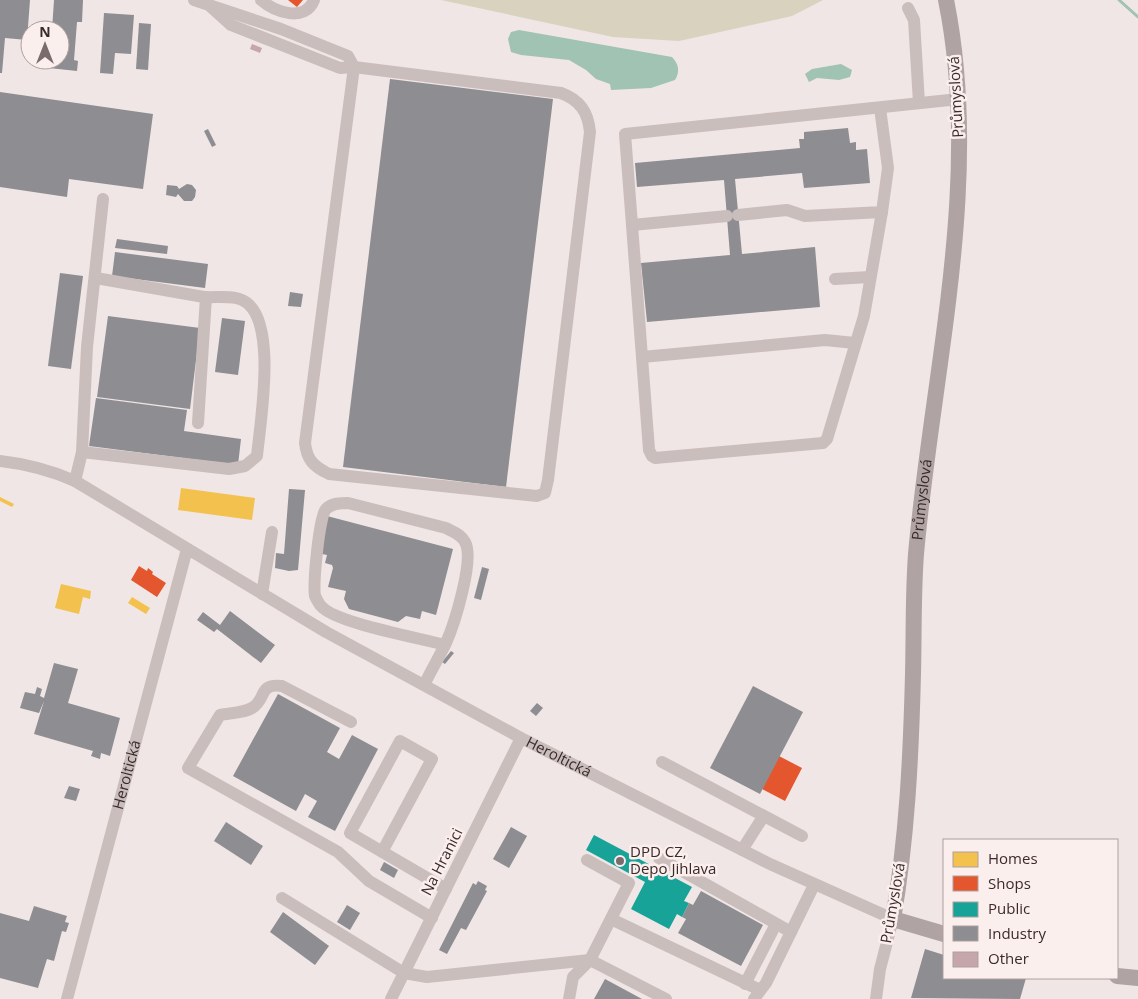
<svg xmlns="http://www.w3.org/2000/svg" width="1138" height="999" font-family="'Open Sans',sans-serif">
	<rect width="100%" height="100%" fill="#f0e6e5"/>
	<path fill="#d8d2be" d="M441 0H823L792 16 679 41 613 37Z"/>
	<g fill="#a0c3b4">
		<path d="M519 30 672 57C679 64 680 72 675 80L651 88 611 90 610 84 596 79 586 70 569 60 521 55 511 52 508 39 511 32Z"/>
		<path d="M841 64 852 70 850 77 839 80 817 78 809 82 805 74 812 69Z"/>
	</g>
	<g fill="#f2c14e">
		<path d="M181 488 255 498 252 520 178 510Z"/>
		<path d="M0 497 14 504 12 507 0 501Z"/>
		<path d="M61 584 91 591 90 599 83 597 79 614 55 608Z"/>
		<path d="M132 597 150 608 146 614 128 603Z"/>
	</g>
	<g fill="#e4572e">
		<path d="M288 0H303L297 7Z"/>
		<path d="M139 566 147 571 148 568 153 572 152 574 166 583 157 597 131 580Z"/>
		<path d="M779 756 802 768 785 801 762 789Z"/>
	</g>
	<path fill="#17a398" d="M594 835 692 887 684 901 689 903 682 917 677 914 669 929 631 909 645 882 586 850Z"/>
	<g fill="#8d8d92">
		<path d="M0 0H30L27 40 5 38 2 73H0Z"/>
		<path d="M54 0H83L82 22H77L74 60 78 61 77 71 49 68V60H60V30H52Z"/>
		<path d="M104 13 134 15 131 54 115 53 113 74 100 73Z"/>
		<path d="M139 23 151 24 148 70 136 69Z"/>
		<path d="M390 79 553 99 506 487 343 467Z"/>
		<path d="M0 92 153 114 143 189 69 179 67 197 0 187Z"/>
		<path d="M848 128 850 143 856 142V150L867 149 870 183 804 188 802 173 735 179 742 254 815 247 820 307 647 322 641 263 730 255 724 180 637 187 635 163 800 148 799 139H804V132Z"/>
		<path d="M208 129 216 145 212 147 204 131Z"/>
		<path d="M187 184 192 185 196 190 195 197 192 201H184L178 194 176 197 166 195 167 185 177 186 179 189Z"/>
		<path d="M117 239 168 246 167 254 115 248Z"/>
		<path d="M115 252 208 264 205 288 112 276Z"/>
		<path d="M60 273 83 276 71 369 48 366Z"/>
		<path d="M290 292 303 294 301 307 288 306Z"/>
		<path d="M108 316 200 328 190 409 97 397Z"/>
		<path d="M222 318 245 321 238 375 215 372Z"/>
		<path d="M96 398 187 410 184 431 241 439 238 465 89 446Z"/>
		<path d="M289 489 305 490 298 570 289 571 275 568 276 553 284 554Z"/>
		<path d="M327 516 453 549 436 615 422 611 420 619 406 616 398 622 349 609 344 599 346 591 328 587 333 568 332 565 325 563 327 555 317 553Z"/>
		<path d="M482 567 489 569 481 600 474 598Z"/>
		<path d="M230 611 275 645 261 663 217 629 214 632 197 620 203 612 220 625Z"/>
		<path d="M451 651 454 653 445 664 442 662Z"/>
		<path d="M54 663 78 669 68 703 120 718 110 756 101 753 100 759 91 756 93 751 34 734 44 701 39 713 20 708 25 692 35 694 37 687 42 689 40 696 44 698Z"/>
		<path d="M753 686 803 712 760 794 710 768Z"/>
		<path d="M278 694 340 728 327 752 339 759 352 735 378 749 335 831 308 817 317 801 305 794 296 811 233 776Z"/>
		<path d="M537 703 543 708 536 716 530 711Z"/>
		<path d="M69 786 80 789 76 801 64 798Z"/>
		<path d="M226 822 263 846 251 865 214 841Z"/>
		<path d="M511 827 527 836 509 868 493 859Z"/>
		<path d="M384 862 398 870 394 878 380 870Z"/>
		<path d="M478 881 487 886 485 890 487 891 466 930 461 928 447 954 439 950 473 883 476 885Z"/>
		<path d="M701 891 763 925 741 966 678 933 686 919 682 917 689 903 693 905Z"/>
		<path d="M347 905 360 913 350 930 337 922Z"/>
		<path d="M34 906 67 916 65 922 69 923 66 932 62 931 54 961 47 959 38 988 0 978V913L29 921Z"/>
		<path d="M283 912 329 946 315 965 270 932Z"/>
		<path d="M925 949 944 955V978H1026L1020 999 911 998Z"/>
		<path d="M605 979 642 999H594Z"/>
	</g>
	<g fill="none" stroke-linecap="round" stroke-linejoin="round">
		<path stroke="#a0c3b4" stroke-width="3" d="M1119 0 1138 17"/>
	</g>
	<path fill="#c5a6ab" d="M252 44 262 48 260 53 250 49Z"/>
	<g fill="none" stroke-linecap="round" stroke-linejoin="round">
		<g stroke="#cabebd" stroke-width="12">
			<path d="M194 0 281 29 348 56 354 67 340 68 231 25 210 6"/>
			<path d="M261 0C275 12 305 23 314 0"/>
			<path d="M908 8 914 20 919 103"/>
			<path d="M354 67 561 93C580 100 588 112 590 132L548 480 545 493 537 496 329 474C313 466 307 460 305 443Z"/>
			<path d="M738 215 787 210 805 216 882 212 888 168 880 108"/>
			<path d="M727 216 632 225 625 134 959 99"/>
			<path d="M632 225 649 450 652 456 655 458 823 443 827 439 864 316 882 212"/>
			<path d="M835 279 870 277"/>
			<path d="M642 357 825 340 855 343"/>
			<path d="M198 423 206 297"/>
			<path d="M82 452 229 469 245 466 257 456C260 423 279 316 242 300 232 295 215 298 204 297 168 291 132 284 96 278"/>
			<path id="s1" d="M0 461C27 464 50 470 75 481L326 632 521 738 770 864 893 919 880 969 876 999"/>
			<path d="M75 481 82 452 87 347 103 199"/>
			<path d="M262 594 272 532"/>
			<path d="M424 685C431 671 439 657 446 643 454 625 475 559 465 542 461 534 453 532 446 528L348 503C341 503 332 503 326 509 319 516 313 584 315 596 316 598 319 604 321 606 335 623 420 638 445 645"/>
			<path d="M351 722 282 686C258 683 267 699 252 708 244 713 230 713 220 715L188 768 338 852 369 881 432 918"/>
			<path d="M662 762 802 836"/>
			<path d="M742 850 763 817"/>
			<path d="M382 852 432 759 400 741 350 833 446 889"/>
			<path d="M659 858 791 932"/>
			<path d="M282 898 404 973 427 977 590 960 666 999"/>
			<path d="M611 919 760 990"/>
			<path d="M745 984 776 924"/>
			<path id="s2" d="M67 999 187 549"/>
			<path d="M391 999 521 738"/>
			<path d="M569 999 573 977 590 960 629 883 587 860"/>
			<path d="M754 999 766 983 814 885"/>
		</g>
		<g stroke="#afa3a3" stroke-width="16">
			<path id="s3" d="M944 934 893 919C907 839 911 756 913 674 914 634 913 594 916 554 932 372 983 182 946 0"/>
			<path d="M1117 976 1138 978"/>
		</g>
	</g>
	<circle fill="#7a6c6d" stroke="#fbefed" stroke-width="2" cx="620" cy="861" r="5"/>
	<g text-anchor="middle" stroke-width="5" stroke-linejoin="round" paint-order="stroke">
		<g font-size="15" fill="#3b2a2c" stroke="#fbefed">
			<text transform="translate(956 97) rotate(-93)" y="5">Průmyslová</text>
			<text dy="5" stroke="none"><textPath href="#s3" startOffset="474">Průmyslová</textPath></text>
			<text dy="5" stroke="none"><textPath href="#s1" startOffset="635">Heroltická</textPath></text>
			<text dy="5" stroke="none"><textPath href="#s2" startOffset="232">Heroltická</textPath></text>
			<text transform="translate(442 862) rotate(-63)" y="5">Na Hranici</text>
			<text transform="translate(893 903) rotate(-80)" y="5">Průmyslová</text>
		</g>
		<g font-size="15" fill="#3b2a2c" stroke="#fbefed" text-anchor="start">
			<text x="630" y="857">DPD CZ,<tspan x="630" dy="17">Depo Jihlava</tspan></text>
		</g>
	</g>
	<rect x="943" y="839" width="175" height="140" fill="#fbefed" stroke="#aea0a0"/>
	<rect x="953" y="852" width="25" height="15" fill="#f2c14e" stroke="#aea0a0"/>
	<text x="988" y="864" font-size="15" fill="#3b2a2c">Homes</text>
	<rect x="953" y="876" width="25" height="15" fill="#e4572e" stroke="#aea0a0"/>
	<text x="988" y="889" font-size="15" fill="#3b2a2c">Shops</text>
	<rect x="953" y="902" width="25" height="15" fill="#17a398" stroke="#aea0a0"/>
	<text x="988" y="914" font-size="15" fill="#3b2a2c">Public</text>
	<rect x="953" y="926" width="25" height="15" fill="#8d8d92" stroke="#aea0a0"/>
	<text x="988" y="939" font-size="15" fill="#3b2a2c">Industry</text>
	<rect x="953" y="952" width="25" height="15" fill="#c5a6ab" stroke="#aea0a0"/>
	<text x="988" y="964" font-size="15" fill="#3b2a2c">Other</text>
	<g transform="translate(45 45)"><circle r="24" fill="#fbefed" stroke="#aea0a0"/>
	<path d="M0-4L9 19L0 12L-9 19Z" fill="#7a6c6d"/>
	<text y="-8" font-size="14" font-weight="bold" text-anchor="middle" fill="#3b2a2c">N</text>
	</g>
</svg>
